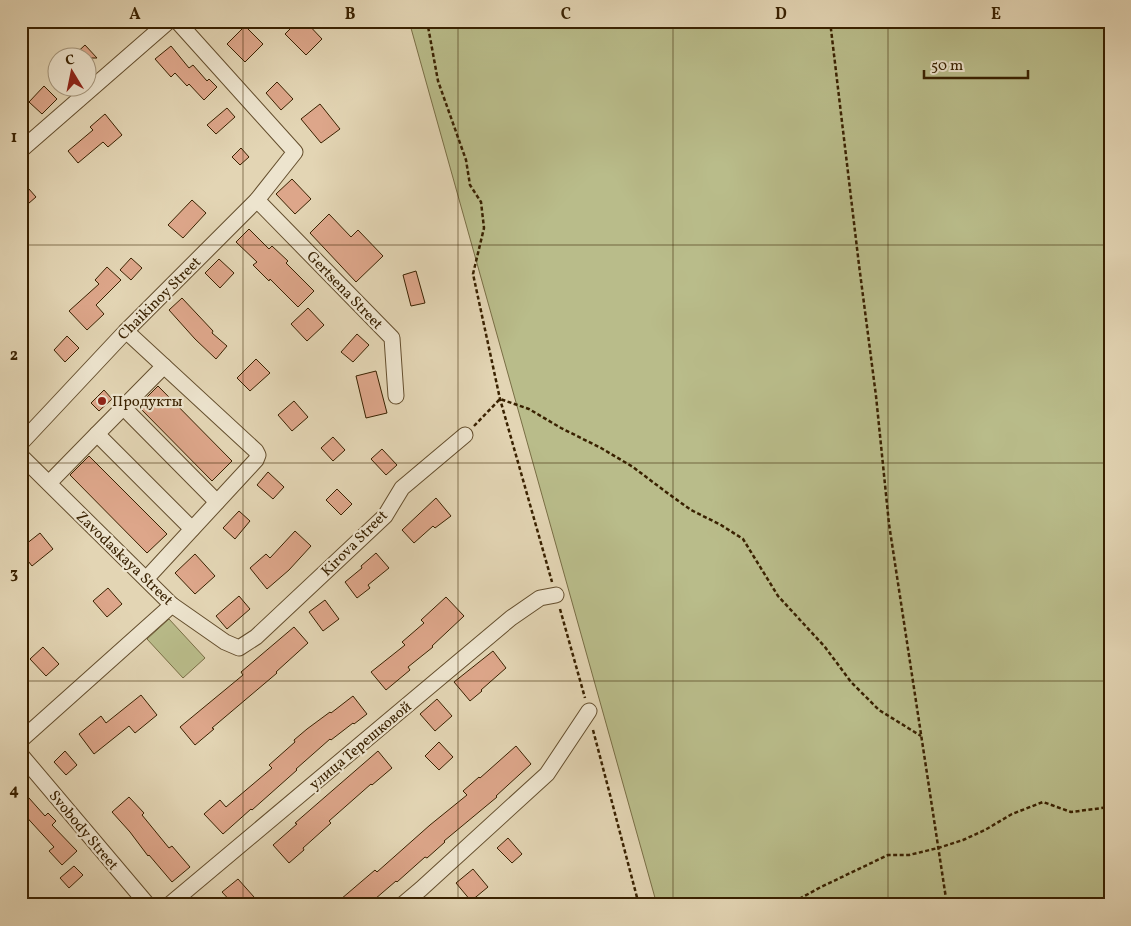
<svg xmlns="http://www.w3.org/2000/svg" width="1131" height="926" font-family="Vollkorn,serif">
	<rect width="100%" height="100%" fill="#e3d5b4"/>
	<filter id="stains"><feTurbulence type="fractalNoise" baseFrequency=".004" numOctaves="4"/><feColorMatrix values="0 0 0 0 .2 0 0 0 0 .09 0 0 0 0 .02 0 0 0 .5 -.17"/></filter>
	<radialGradient id="worn" r=".72"><stop offset=".6" stop-color="#630" stop-opacity="0"/><stop offset="1" stop-color="#630" stop-opacity=".3"/></radialGradient>
	<g fill="#b9bc8a" stroke="#796e45">
		<path d="M409 21H1110V905H657Z"/>
		<path d="M169 619 205 658 183 678 147 639Z"/>
	</g>
	<g fill="#dda68a" stroke="#392100">
		<path d="M298 21H305L322 39 306 55 285 34Z"/>
		<path d="M245 26 263 44 245 62 227 44Z"/>
		<path d="M85 45 97 58H71Z"/>
		<path d="M171 46 189 68 193 65 207 81 209 79 217 87 204 100 189 84 187 86 175 73 171 77 155 59Z"/>
		<path d="M277 82 293 99 281 110 266 93Z"/>
		<path d="M44 86 57 99 42 114 29 102Z"/>
		<path d="M320 104 340 129 321 143 301 119Z"/>
		<path d="M227 108 235 117 216 134 207 125Z"/>
		<path d="M105 114 122 135 108 147 103 142 78 163 68 151 93 130 90 127Z"/>
		<path d="M241 148 249 157 240 165 232 157Z"/>
		<path d="M292 179 311 199 295 214 276 194Z"/>
		<path d="M21 180 36 197 21 210Z"/>
		<path d="M192 200 206 213 183 238 168 225Z"/>
		<path d="M329 214 351 237 358 230 383 256 356 282 310 233Z"/>
		<path d="M249 229 269 249 272 246 288 261 286 263 314 291 298 307 270 279 269 281 253 265 257 262 236 242Z"/>
		<path d="M131 258 142 268 131 280 120 270Z"/>
		<path d="M219 259 234 273 220 288 205 273Z"/>
		<path d="M107 267 121 280 96 305 104 314 87 330 69 311 99 284 95 280Z"/>
		<path d="M416 271 425 303 411 306 403 275Z"/>
		<path d="M182 298 213 331 212 333 227 346 216 359 195 339 169 310Z"/>
		<path d="M308 308 324 325 307 341 291 324Z"/>
		<path d="M357 334 369 345 353 362 341 352Z"/>
		<path d="M67 336 79 348 65 362 54 350Z"/>
		<path d="M256 359 270 373 250 391 237 378Z"/>
		<path d="M376 371 387 413 366 418 356 376Z"/>
		<path d="M158 386 232 461 212 481 138 406Z"/>
		<path d="M104 390 112 399 99 411 91 403Z"/>
		<path d="M294 401 308 417 292 431 278 415Z"/>
		<path d="M333 437 345 450 333 461 321 448Z"/>
		<path d="M382 449 397 465 386 475 371 459Z"/>
		<path d="M89 456 167 534 147 553 70 475Z"/>
		<path d="M268 472 284 487 273 499 257 485Z"/>
		<path d="M337 489 352 504 341 515 326 500Z"/>
		<path d="M436 498 451 516 435 528 433 526 414 543 402 530Z"/>
		<path d="M239 511 250 521 235 539 223 528Z"/>
		<path d="M295 531 311 546 289 570 267 589 250 568 266 554 270 558Z"/>
		<path d="M40 533 53 549 32 566 21 552V548Z"/>
		<path d="M376 553 389 568 368 585 370 588 357 598 345 582 362 568 361 566Z"/>
		<path d="M195 554 215 576 195 594 175 573Z"/>
		<path d="M108 588 122 604 107 617 93 601Z"/>
		<path d="M239 596 250 609 227 629 216 616Z"/>
		<path d="M446 597 464 616 432 646 433 647 408 667 410 670 386 690 371 672 405 645 402 642 424 623 421 620Z"/>
		<path d="M325 600 339 619 323 631 309 612Z"/>
		<path d="M294 627 308 643 276 672 277 673 212 728 214 729 195 745 180 727 243 675 241 672Z"/>
		<path d="M43 647 59 664 46 676 30 659Z"/>
		<path d="M493 651 506 668 481 690 482 691 470 701 454 682Z"/>
		<path d="M141 695 157 715 135 733 129 726 94 754 79 734 101 716 106 723Z"/>
		<path d="M353 696 367 714 354 724 353 723 331 740 330 739 296 769 297 770 252 810 251 809 223 834 204 814 220 800 226 807 272 768 269 765 295 742 294 740 307 729 330 712 331 713Z"/>
		<path d="M437 699 452 716 435 731 420 714Z"/>
		<path d="M439 742 453 757 439 770 425 756Z"/>
		<path d="M516 746 531 764 496 796 497 797 444 841 445 842 427 858 425 857 397 882 396 881 368 905H334L375 870 377 872 430 825 467 795 463 791 479 777 480 778Z"/>
		<path d="M65 751 77 765 66 775 54 762Z"/>
		<path d="M378 751 392 768 372 785 371 784 329 821 331 823 303 848 304 850 289 863 273 845 297 824 295 823Z"/>
		<path d="M21 789 45 816 48 813 56 821 52 825 77 851 62 865 49 851 54 847 21 811Z"/>
		<path d="M129 797 144 813 142 815 169 848 172 846 190 867 172 882 149 855 148 856 130 832 112 812Z"/>
		<path d="M508 838 522 854 512 863 497 848Z"/>
		<path d="M74 866 83 875 69 888 60 878Z"/>
		<path d="M473 869 488 887 471 901 456 883Z"/>
		<path d="M238 879 254 897 245 905H234L222 892Z"/>
	</g>
	<g fill="none" stroke-linecap="round" stroke-linejoin="round">
		<g stroke="#644e2d" stroke-width="17">
			<g id="minor">
				<path d="M21 150 169 21"/>
				<path d="M257 200 392 338 396 396"/>
				<path d="M126 331 256 451 258 455 256 460 146 579"/>
				<path d="M123 407 217 502"/>
				<path d="M97 434 164 366"/>
				<path d="M21 443 126 331 257 200 295 152 177 21"/>
				<path d="M21 456 172 605 225 642 239 648 256 637 385 516 402 488 465 435"/>
				<path d="M49 483 97 434 192 529"/>
				<path d="M21 740 172 605"/>
				<path d="M21 755 148 905"/>
				<path d="M169 905 511 618 540 598 556 595"/>
				<path d="M402 905 421 889 547 774 589 711"/>
			</g>
		</g>
		<g stroke="#392100" stroke-width="2.5" stroke-dasharray="4 2.5" stroke-linecap="butt">
			<path d="M427 21 438 81 466 160 470 185 481 202 484 228 473 274 500 399 552 582"/>
			<path d="M830 21 859 265 876 396 889 524 947 905"/>
			<path d="M474 426 500 399 529 409 561 428 601 448 633 467 666 492 691 510 721 525 743 539 778 596 825 647 851 682 879 710 921 736"/>
			<path d="M560 609 585 698"/>
			<path d="M593 730 639 905"/>
			<path d="M788 905 821 887 888 855H909L938 848 963 840 985 830 1012 814 1043 802 1071 812 1110 807"/>
		</g>
		<use href="#minor" stroke="#ede4ce" stroke-width="15"/>
	</g>
	<path fill="none" stroke="#392100" stroke-width="1" stroke-opacity="0.55" d="M243 21V905M458 21V905M673 21V905M888 21V905M21 245H1110M21 463H1110M21 681H1110"/>
	<circle fill="#8f2418" stroke="#ede4ce" stroke-width="2" cx="102" cy="401" r="5"/>
	<g text-anchor="middle" stroke-width="4.5" stroke-linejoin="round" paint-order="stroke">
		<g font-size="15" fill="#392100" stroke="#ede4ce">
			<text transform="translate(345 290) rotate(46)" y="5">Gertsena Street</text>
			<text transform="translate(159 298) rotate(-45)" y="5">Chaikinoy Street</text>
			<text transform="translate(354 543) rotate(-45)" y="5">Kirova Street</text>
			<text transform="translate(125 558) rotate(44)" y="5">Zavodaskaya Street</text>
			<text transform="translate(360 745) rotate(-40)" y="5">улица Терешковой</text>
			<text transform="translate(84 830) rotate(50)" y="5">Svobody Street</text>
		</g>
		<g font-size="15" fill="#392100" stroke="#ede4ce" text-anchor="start">
			<text x="112" y="406">Продукты</text>
		</g>
	</g>
	<rect width="1131" height="926" fill="none" stroke="#e3d5b4" stroke-width="55"/>
	<g transform="translate(72 72) rotate(350)"><circle r="24" fill="#ede4ce" stroke="#a5967c"/>
	<path d="M0-4L9 19L0 12L-9 19Z" fill="#8f2418"/>
	<text y="-8" font-size="14" font-weight="bold" text-anchor="middle" fill="#392100">С</text>
	</g>
	<path d="M924 70v8h104v-8" fill="none" stroke="#392100" stroke-width="2.5"/>
	<text x="931" y="70" font-size="15" fill="#392100" stroke="#ede4ce" stroke-width="4" paint-order="stroke">50 m</text>
	<rect x="28" y="28" width="1076" height="870" fill="none" stroke="#392100" stroke-width="2"/>
	<g font-size="16" text-anchor="middle" font-weight="bold" fill="#392100">
		<text x="135" y="19">A</text>
		<text x="350" y="19">B</text>
		<text x="566" y="19">C</text>
		<text x="781" y="19">D</text>
		<text x="996" y="19">E</text>
		<text x="14" y="142">1</text>
		<text x="14" y="360">2</text>
		<text x="14" y="578">3</text>
		<text x="14" y="795">4</text>
	</g>
	<rect width="100%" height="100%" filter="url(#stains)"/>
	<rect width="100%" height="100%" fill="url(#worn)"/>
</svg>
